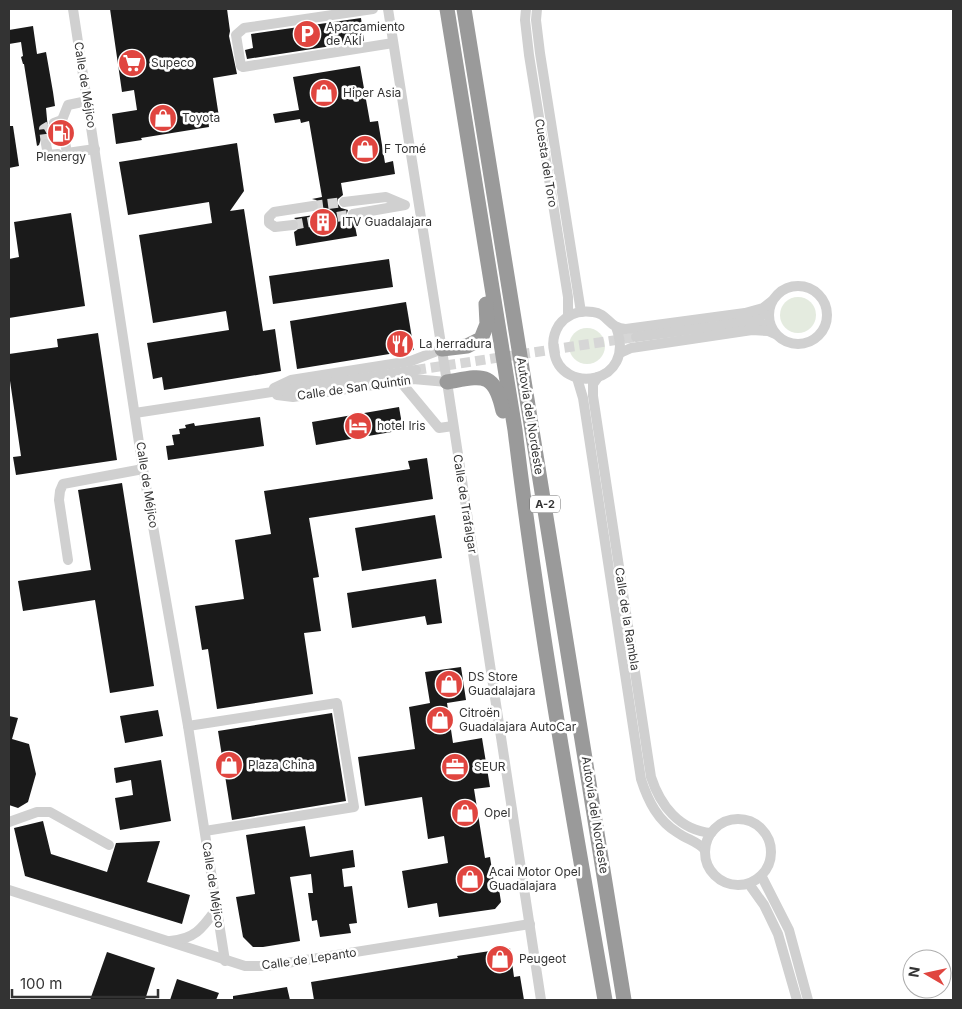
<svg xmlns="http://www.w3.org/2000/svg" width="962" height="1009" font-family="Inter,sans-serif">
	<rect width="100%" height="100%" fill="#fff"/>
	<g fill="#e4ebdf">
		<circle cx="798" cy="315" r="18"/>
		<circle cx="587" cy="346" r="18"/>
	</g>
	<g fill="#1a1a1a">
		<path d="M110 9H227L230 31 229 36 237 74 213 78 219 117 208 119 209 127 141 138 142 140 116 144 112 114 137 110 134 90 122 92Z"/>
		<path d="M361 18 364 41 247 59 245 50 253 48 251 34Z"/>
		<path d="M33 26 37 54 46 52 53 92 55 106 46 108 48 130 53 135 64 134 68 132 70 126 73 141 68 136 64 135 60 137 58 143H53L51 139 45 137 41 139 39 145 37 146 24 64H23L21 57 23 56 21 42 9 44V30Z"/>
		<path d="M360 66 370 122 378 121 385 163 393 161 395 174 341 183 343 195 338 199 337 203 341 208 348 210 346 216 350 220 354 221 357 236 296 246 294 232 297 230 300 225 298 221 294 218 314 215V213L319 209 320 204 316 200 312 199 322 197 309 121 301 123 300 119 275 123 273 114 299 110 293 77Z"/>
		<path d="M9 126H13L19 166 9 168Z"/>
		<path d="M237 143 244 191 230 211 244 209 263 331 275 329 281 371 164 390 162 377 153 379 147 343 229 330 226 311 153 323 139 235 212 223 209 202 128 215 119 162Z"/>
		<path d="M71 213 85 306 9 318V259L19 257 14 222Z"/>
		<path d="M389 259 393 287 273 304 269 276Z"/>
		<path d="M406 302 414 350 297 369 290 321Z"/>
		<path d="M98 333 117 460 16 475 13 457 21 456 9 374V354L58 347 57 339Z"/>
		<path d="M399 407 403 430 316 445 312 422Z"/>
		<path d="M260 417 264 446 168 460 166 446 174 445 172 435 180 434 179 429 186 428 185 425 194 423 195 426Z"/>
		<path d="M427 458 433 499 309 518 319 577 313 578 321 631 304 633 313 694 217 709 208 649 202 650 195 606 244 599 235 540 271 534 264 491 410 469 408 461Z"/>
		<path d="M122 483 154 686 110 693 95 600 23 611 18 581 91 570 78 490Z"/>
		<path d="M435 515 442 558 362 571 355 528Z"/>
		<path d="M436 579 442 623 427 625 425 616 352 628 347 593Z"/>
		<path d="M461 667 466 700 447 703 453 743 482 738 490 787 474 789 485 858 490 857 495 889H499L501 902 495 909 439 917 437 903 408 908 402 871 448 863 444 836 428 839 422 797 365 806 358 757 415 749 409 707 430 703 425 672Z"/>
		<path d="M158 710 163 736 125 743 120 716Z"/>
		<path d="M332 713 346 801 232 820 218 731Z"/>
		<path d="M9 716 18 718 12 739 29 744 36 774 28 802 18 808 9 805Z"/>
		<path d="M161 760 171 821 120 830 115 798 133 795 131 780 116 783 114 768Z"/>
		<path d="M43 821 51 854 107 872 116 843 160 841 147 882 190 895 182 924 25 876 14 828Z"/>
		<path d="M305 826 310 857 353 850 355 867 342 869 344 887 352 886 357 923 349 924 351 933 320 937 317 920 312 921 308 893H313L311 874 290 877 300 941 263 947H253L243 937 236 897 255 894 246 835Z"/>
		<path d="M510 948 514 977 520 976 524 1000H314L311 982 458 958 457 956Z"/>
		<path d="M107 952 155 968 145 1000H90Z"/>
		<path d="M177 979 219 993 216 1000H170Z"/>
		<path d="M287 987 290 1000H233V996Z"/>
	</g>
	<g fill="none" stroke-linecap="round" stroke-linejoin="round">
		<g stroke="#d6d6d6" stroke-width="10" stroke-dasharray="10 5" stroke-linecap="butt">
			<path d="M55 128 56 143"/>
			<path d="M46 144 44 129 49 126"/>
			<path d="M313 206 344 202"/>
			<path d="M293 225 353 214"/>
			<path d="M416 370 636 337"/>
		</g>
		<g stroke="#d0d0d0" stroke-width="10">
			<path d="M73 9 143 469 188 726 225 961"/>
			<path d="M373 9 244 28 236 35 241 66 243 67 393 43"/>
			<path d="M388 9 447 382 541 1000"/>
			<path d="M526 9 525 20 529 55 568 297V316"/>
			<path d="M537 9 536 20 540 53 581 312"/>
			<path d="M63 127 62 120 68 105 87 101"/>
			<path d="M55 128 54 123 62 120"/>
			<path d="M65 142 67 153 95 149"/>
			<path d="M46 144 48 155 58 154"/>
			<path d="M344 202 386 197 405 205 353 214"/>
			<path d="M293 225 275 227 269 223V217L274 212 313 206"/>
			<circle cx="798" cy="315" r="29"/>
			<path d="M769 309 763 315 748 322 759 323 771 328"/>
			<path d="M616 327C638 385 560 396 554 351 552 342 554 333 559 325 567 314 580 310 593 312 604 313 607 321 615 326 618 328 623 329 626 329L745 313 763 308 772 301"/>
			<path d="M636 337 748 322"/>
			<path d="M620 353 631 348 752 330 768 331 775 334"/>
			<path d="M598 377 593 384V396L651 777C660 805 679 830 711 833"/>
			<path d="M577 378 583 398 641 779C648 801 658 821 678 833 688 840 697 841 705 850"/>
			<path d="M400 381 439 428 453 426"/>
			<path d="M274 388 291 380 411 361 442 349"/>
			<path d="M277 395 293 397 413 379 447 382"/>
			<path d="M135 413 416 370"/>
			<path d="M68 560 59 500 60 491 63 484 143 469"/>
			<path d="M188 726 337 703 354 807 205 831"/>
			<circle cx="738" cy="852" r="33"/>
			<path d="M9 822 37 812H50L109 845"/>
			<path d="M762 877 789 930 808 1000"/>
			<path d="M749 884 764 905 778 934 797 1000"/>
			<path d="M9 890 245 966H268L530 924"/>
			<path d="M170 941C196 939 203 927 217 908"/>
		</g>
		<g stroke="#9a9a9a" stroke-width="15">
			<path d="M447 9 515 430C538 621 572 811 605 1000"/>
			<path d="M464 9 624 1000"/>
			<path d="M442 349 467 346 481 339 487 324 486 304"/>
			<path d="M447 382C482 376 494 370 503 411"/>
		</g>
	</g>
	<defs>
		<g id="parking-disc" transform="scale(1.4375)"><circle r="9.5" fill="#e0453f" stroke="#fff"/><path d="M-3.5-5.5H1a3.5 3.5 0 0 1 0 7H-1V5.5H-3.5ZM-1-3.4V-.6H.8a1.4 1.4 0 0 0 0-2.8Z" fill="#fff"/></g>
		<g id="supermarket-disc" transform="scale(1.4375)"><circle r="9.5" fill="#e0453f" stroke="#fff"/><path d="M-6-5.5h2.5l.6 2H6L4.5 2H-2.5L-4.4-4H-6ZM-1.5 3.2a1.3 1.3 0 1 0 .1 0ZM3 3.2a1.3 1.3 0 1 0 .1 0Z" fill="#fff"/></g>
		<g id="shop-disc" transform="scale(1.4375)"><circle r="9.5" fill="#e0453f" stroke="#fff"/><path d="M-5-2.5h2.3a2.7 3.5 0 0 1 5.4 0H5L5.5 6h-11ZM-1.5-2.5h3a1.5 2.3 0 0 0-3 0Z" fill="#fff"/></g>
		<g id="fuel-disc" transform="scale(1.4375)"><circle r="9.5" fill="#e0453f" stroke="#fff"/><path d="M-5.5-6h7V0h2V4h1.3V-2.5L3-4.5l.8-.8L6-3V5H2.5V1h-1V6h-7ZM-4.2-4.7v3.2H.2V-4.7Z" fill="#fff"/></g>
		<g id="building-disc" transform="scale(1.4375)"><circle r="9.5" fill="#e0453f" stroke="#fff"/><path d="M-4-6H4V6H1V3H-1V6H-4ZM-2.5-4.3h1.7v1.8h-1.7ZM.8-4.3h1.7v1.8H.8ZM-2.5-1h1.7V.8h-1.7ZM.8-1h1.7V.8H.8Z" fill="#fff"/></g>
		<g id="restaurant-disc" transform="scale(1.4375)"><circle r="9.5" fill="#e0453f" stroke="#fff"/><path d="M-5-6h1v4h1v-4h1v4h1v-4h1v5L-1.5 .5V6h-2V.5L-5-1ZM5-6V6H3V1.5H1.5Q1.5-4 5-6Z" fill="#fff"/></g>
		<g id="hotel-disc" transform="scale(1.4375)"><circle r="9.5" fill="#e0453f" stroke="#fff"/><path d="M-6-4.5h1.5V1H6V5H4.5V3h-9V5H-6ZM-4 0a1.8 1.8 0 1 1 3.6 0ZM.5 0V-2.5h3Q6-2.5 6 0Z" fill="#fff"/></g>
		<g id="office-disc" transform="scale(1.4375)"><circle r="9.5" fill="#e0453f" stroke="#fff"/><path d="M-6-3h4V-5.5h4V-3h4V5H-6ZM-1-4.5V-3h2v-1.5ZM-6 0V1H6V0Z" fill="#fff"/></g>
	</defs>
	<g fill-rule="evenodd">
		<use href="#parking-disc" x="307" y="34"/>
		<use href="#supermarket-disc" x="132" y="63"/>
		<use href="#shop-disc" x="324" y="93"/>
		<use href="#shop-disc" x="163" y="118"/>
		<use href="#fuel-disc" x="61" y="133"/>
		<use href="#shop-disc" x="365" y="149"/>
		<use href="#building-disc" x="323" y="222"/>
		<use href="#restaurant-disc" x="400" y="344"/>
		<use href="#hotel-disc" x="358" y="426"/>
		<use href="#shop-disc" x="449" y="684"/>
		<use href="#shop-disc" x="440" y="720"/>
		<use href="#shop-disc" x="229" y="765"/>
		<use href="#office-disc" x="455" y="767"/>
		<use href="#shop-disc" x="465" y="813"/>
		<use href="#shop-disc" x="470" y="879"/>
		<use href="#shop-disc" x="500" y="959"/>
	</g>
	<g text-anchor="middle" stroke-width="5" stroke-linejoin="round" paint-order="stroke">
		<rect fill="#fff" stroke="#707070" stroke-width="1" x="530" y="495.5" width="30" height="17" rx="4"/>
		<g font-size="11" font-weight="bold" fill="#333">
			<text x="545" y="508">A-2</text>
		</g>
		<g font-size="12" fill="#333" stroke="#fff" text-anchor="start">
			<text x="326" y="31">Aparcamiento<tspan x="326" dy="14">de AkÍ</tspan></text>
			<text x="151" y="67">Supeco</text>
			<text x="343" y="97">Hiper Asia</text>
			<text x="182" y="122">Toyota</text>
			<text x="384" y="153">F Tomé</text>
			<text x="61" y="161" text-anchor="middle">Plenergy</text>
			<text x="342" y="226">ITV Guadalajara</text>
			<text x="419" y="348">La herradura</text>
			<text x="377" y="430">hotel Iris</text>
			<text x="468" y="681">DS Store<tspan x="468" dy="14">Guadalajara</tspan></text>
			<text x="459" y="717">Citroën<tspan x="459" dy="14">Guadalajara AutoCar</tspan></text>
			<text x="248" y="769">Plaza China</text>
			<text x="474" y="771">SEUR</text>
			<text x="484" y="817">Opel</text>
			<text x="489" y="876">Acai Motor Opel<tspan x="489" dy="14">Guadalajara</tspan></text>
			<text x="519" y="963">Peugeot</text>
		</g>
		<g font-size="12" fill="#333" stroke="#fff">
			<text transform="translate(85 85) rotate(81)" y="4">Calle de Méjico</text>
			<text transform="translate(546 163) rotate(81)" y="4">Cuesta del Toro</text>
			<text transform="translate(354 388) rotate(-8)" y="4">Calle de San Quintín</text>
			<text transform="translate(530 416) rotate(81)" y="4">Autovía del Nordeste</text>
			<text transform="translate(147 485) rotate(81)" y="4">Calle de Méjico</text>
			<text transform="translate(465 504) rotate(81)" y="4">Calle de Trafalgar</text>
			<text transform="translate(627 619) rotate(81)" y="4">Calle de la Rambla</text>
			<text transform="translate(595 815) rotate(81)" y="4">Autovía del Nordeste</text>
			<text transform="translate(213 885) rotate(81)" y="4">Calle de Méjico</text>
			<text transform="translate(309 959) rotate(-8)" y="4">Calle de Lepanto</text>
		</g>
	</g>
	<rect width="962" height="1009" fill="none" stroke="#333333" stroke-width="20"/>
	<g transform="translate(927 974) rotate(279)"><circle r="24" fill="#ffffff" stroke="#adadad"/>
	<path d="M0-4L9 19L0 12L-9 19Z" fill="#e0453f"/>
	<text y="-8" font-size="14" font-weight="bold" text-anchor="middle" fill="#333333">N</text>
	</g>
	<path d="M12 989v8h146v-8" fill="none" stroke="#333333" stroke-width="2.5"/>
	<text x="20" y="989" font-size="15" fill="#333333" stroke="#ffffff" stroke-width="4" paint-order="stroke">100 m</text>
</svg>
